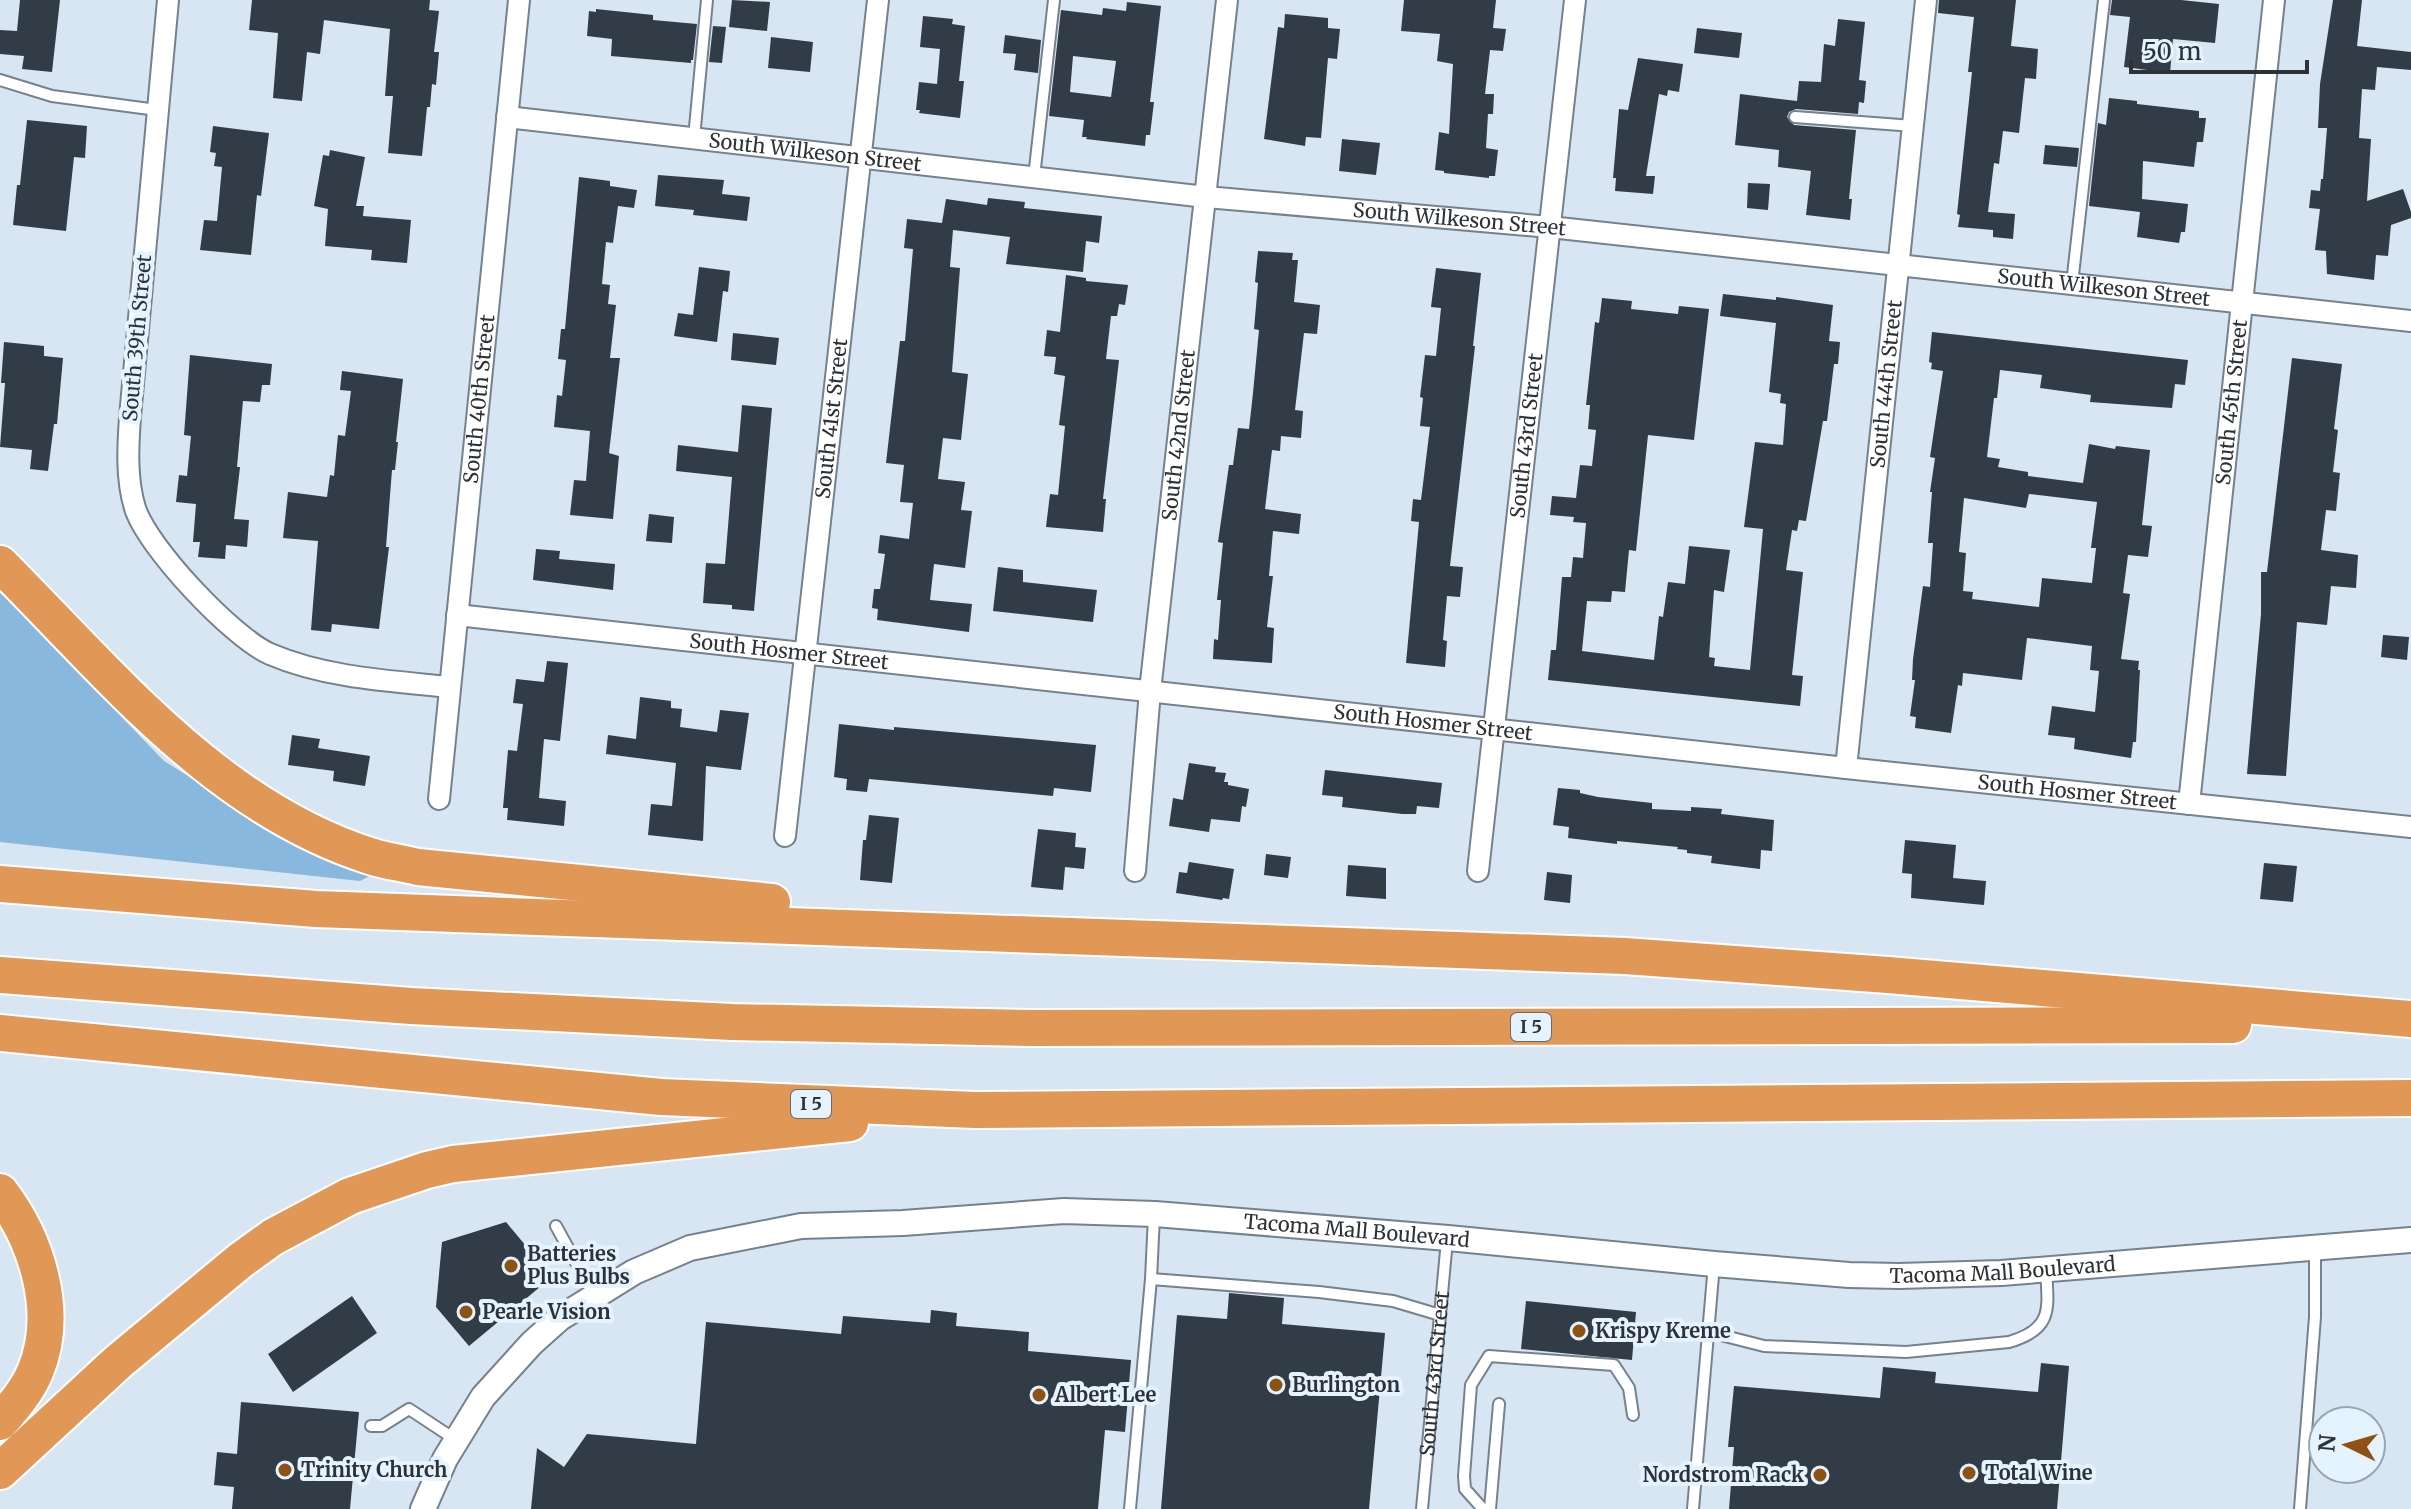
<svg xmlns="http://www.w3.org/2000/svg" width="2411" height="1509" font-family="Merriweather,serif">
	<rect width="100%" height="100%" fill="#d7e6f2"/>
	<path fill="#88b8de" d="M0 591 164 761 323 859 377 872 360 881 0 842Z"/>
	<g fill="#313c46" fill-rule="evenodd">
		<path d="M20 0H60L52 72 22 69 24 56 0 54V30L17 31Z"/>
		<path d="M252 0H430L429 10 439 11 434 52H439L436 85 432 84 430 107H427L422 156 388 153 393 96H385L390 29 324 20 320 54 307 52 302 101 273 98 278 33 249 30Z"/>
		<path d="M732 0 770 2 767 31 729 27Z"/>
		<path d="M1404 0H1496L1493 28 1506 29 1503 51 1490 50 1485 94H1494L1493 114H1488L1486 148 1498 150 1495 176H1489V178L1444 173V171L1435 170 1439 132 1449 134 1453 64 1437 61 1440 34 1401 31Z"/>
		<path d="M1939 0H2016L2011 46 2038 49 2036 79 2025 78 2019 133 2003 131 1999 164 1994 163 1988 212 2015 214 2013 239 1993 237V230L1958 227 1960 215 1957 214 1972 72H1968L1974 17 1938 13Z"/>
		<path d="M2112 0H2181L2219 4 2215 43 2173 39 2170 73 2124 67 2130 17 2110 15Z"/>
		<path d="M2333 0H2362L2357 46 2411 52V70L2377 67 2375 90 2362 89 2359 138 2371 139 2367 201 2403 189 2411 212V218L2391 225 2388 256 2376 255 2374 280 2327 274 2326 251 2315 250 2320 209 2309 208 2311 190 2320 191 2321 179H2323L2327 128H2318L2320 84Z"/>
		<path d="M1127 2 1161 6 1150 102H1154L1150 135H1146L1145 146 1086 139 1087 137H1082L1084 120 1049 116 1061 10 1102 15 1103 8 1126 11ZM1073 56 1116 61 1111 97 1070 92Z"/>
		<path d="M596 9 653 15V20L697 24 693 60H691V63L611 56 612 39 587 36 589 11 596 12Z"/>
		<path d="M1285 14 1328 18V28L1340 29 1337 59 1328 58 1321 138 1306 137 1305 146 1264 139 1278 27 1284 28Z"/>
		<path d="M923 16 953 19 952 24 965 26 959 81H964L960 118 919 113 920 110H916L919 82 937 84 940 49 920 47Z"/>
		<path d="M1838 19 1865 22 1859 80 1866 81 1864 103 1859 102 1858 114 1796 109 1789 112 1787 117 1794 125 1856 130 1849 199H1852L1850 220 1806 215 1811 171 1778 167 1779 150 1735 145 1740 94 1797 101 1799 81 1821 82 1824 44 1835 46Z"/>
		<path d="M713 26 726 27 722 63 709 62Z"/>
		<path d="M1697 28 1742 33 1739 58 1694 53Z"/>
		<path d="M1005 35 1041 40 1038 73 1014 70 1016 54 1003 53Z"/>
		<path d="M771 37 813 42 810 72 768 68Z"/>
		<path d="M1638 58 1683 64 1679 92 1668 90 1667 96 1659 94 1646 176H1655L1653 194 1615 191 1616 178H1613L1619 109 1628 110Z"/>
		<path d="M2109 98 2137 101V104L2199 111V118H2206L2203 142H2197L2194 167 2143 161 2142 199 2188 204 2185 232H2181L2179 243 2137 237 2140 212 2089 206 2098 123 2106 125Z"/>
		<path d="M27 120 87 126 85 158 74 157 66 231 13 225 17 185H20Z"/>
		<path d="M213 126 269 133 261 196 257 195 251 255 200 250 204 220 217 221 222 167 214 166 216 153 210 152Z"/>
		<path d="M1342 139 1380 143 1376 175 1339 171Z"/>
		<path d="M2045 145 2079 148 2077 167 2043 164Z"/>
		<path d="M330 150 365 157 356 206H364L363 216 411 220 407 263 371 260 372 250 325 246 328 209 314 206 323 155 329 156Z"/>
		<path d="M658 175 724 180 722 194 750 197 747 221 693 215 694 210 655 206Z"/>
		<path d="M579 177 610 181V186L637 190 634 208 618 206 613 243 606 242 602 284 610 285 608 304 616 305 610 358H620L609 453 619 456 613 519 570 515 574 480 586 481 590 431 554 427 557 395 562 396 566 360 558 359 561 329H565Z"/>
		<path d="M1748 183 1770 184 1768 210 1747 208Z"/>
		<path d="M988 198 1025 202 1024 208 1102 216 1099 243 1086 241 1083 272 1006 264 1010 237 953 230 950 267 960 268 952 372 968 374 961 440 943 438 938 479 965 482 961 510 972 511 965 568 934 564 930 600 972 604 969 632 877 620 878 609 872 608 874 589H880L885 554 878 553 880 535 909 539 913 503 900 502 904 465 886 463 900 341H905L913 249 904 248 907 219 942 223 946 199 987 205Z"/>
		<path d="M1258 251 1293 253 1292 260H1298L1294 302 1320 305 1317 334 1304 333 1295 410 1303 411 1301 438 1281 436 1280 451 1272 450 1265 509 1301 514 1299 534 1273 531 1269 576H1273L1267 627 1274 628 1272 663 1213 659 1214 639 1218 640 1221 600H1217L1223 543 1218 542 1229 465H1233L1238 428 1249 429 1253 393 1259 330 1254 329 1258 283 1255 282Z"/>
		<path d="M699 267 730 271 728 292 723 291 717 342 674 336 678 313 693 315Z"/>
		<path d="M1436 268 1481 273 1473 346H1475L1450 566 1463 567 1460 597 1447 596 1443 640 1447 641 1445 667 1406 663 1419 522 1411 521 1413 499 1421 500 1430 427 1420 426 1423 398 1420 397 1425 355 1436 356 1441 308 1431 307Z"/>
		<path d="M1066 275 1086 278V281L1128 285 1125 305 1119 304 1117 316H1111L1106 359 1119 360 1103 499H1106L1103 532 1046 527 1050 494 1058 495 1065 426 1059 425 1065 376 1054 374 1056 357 1044 356 1047 330 1060 332Z"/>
		<path d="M1723 294 1776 300V297L1833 305 1829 341 1840 342 1838 364H1834L1827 421H1823L1806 521 1799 520 1797 531 1792 530 1786 570 1803 572 1792 675 1803 676 1800 706 1548 680 1551 650H1556L1562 577H1571L1573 557 1583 558 1586 523 1573 522 1574 517 1550 515 1552 496 1576 498 1580 465 1592 466 1596 430 1588 429 1590 405H1586L1595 322 1599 323 1602 298 1632 301 1631 309 1678 314 1679 306 1709 309 1694 440 1648 435 1636 551 1629 550 1625 592 1612 591 1611 602 1587 601 1582 651 1654 660 1659 616 1663 617 1668 582 1685 584 1689 546 1730 550 1724 592 1714 590 1709 657 1715 658 1714 666 1750 670 1763 529 1744 527 1755 442 1783 445 1786 404 1780 403 1781 394 1769 392 1776 323 1720 316Z"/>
		<path d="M1932 332 2188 360 2185 385 2175 384 2172 408 2090 402 2091 395 2040 388 2042 375 2000 370 1997 398H1994L1987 457 2000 459 1998 467 2028 472V476L2083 483 2089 444 2115 449 2116 446 2150 450 2142 525 2152 526 2148 557 2128 555 2123 593 2130 594 2121 659 2139 661 2138 670H2140L2136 742H2133L2131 758 2074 749 2075 738 2048 735 2052 706 2095 712 2099 671 2090 670 2092 646 2027 638 2022 680 1963 673 1962 686 1958 685 1951 733 1915 728 1916 717 1910 716 1915 680H1912L1913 659 1923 586 1930 587 1933 543H1928L1932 492H1930L1935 458 1930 457 1943 371 1931 369 1932 363 1929 362ZM2029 494 2097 502 2091 548H2096L2092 583 2042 578 2039 607 1972 599 1973 592 1963 591 1966 553 1959 552 1964 498 2026 508Z"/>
		<path d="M733 333 779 338 776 365 731 360Z"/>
		<path d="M4 342 44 346V356L63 358 57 424H54L48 471 30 469 32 450 0 447 5 383H1Z"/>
		<path d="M190 355 272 364 270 385H262L260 402 243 401 237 467H240L234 519 249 520 247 547 226 545 225 559 198 557 200 542H193L196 504 176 502 179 475 187 476 191 436 184 435Z"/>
		<path d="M2292 358 2342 364 2334 429 2338 430 2333 472 2340 473 2336 511 2326 510 2321 550 2358 555 2356 588 2331 586 2327 625 2297 622 2286 776 2247 774 2261 614V572H2267Z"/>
		<path d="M342 371 403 379 396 442H398L395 470H392L386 547H389L379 629 332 624 331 632 311 630 318 541 283 538 288 492 327 497 330 475 334 476 338 435 345 436 351 391 340 390Z"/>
		<path d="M742 405 772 408 754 611 732 609V605L703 603 706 563 725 564 732 477 676 471 678 445 738 452Z"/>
		<path d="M649 514 674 517 672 543 646 541Z"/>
		<path d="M536 549 560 551 559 559 615 564 613 590 533 580Z"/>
		<path d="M998 567 1023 570V582L1097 590 1093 622 993 611Z"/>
		<path d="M2383 635 2409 637 2407 660 2381 657Z"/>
		<path d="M547 661 568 663 560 741 544 739 539 798 566 801 564 826 507 820 508 808H503L508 750 517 751 523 704 513 703 516 679 544 682Z"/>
		<path d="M640 697 671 701V708L682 709 680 727 717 732 720 710 749 713 741 770 706 766 703 841 648 835 651 804 672 806 676 763 606 754 608 735 636 739Z"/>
		<path d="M839 724 894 730V727L1096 745 1091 792 1054 788 1053 796 869 779 867 792 846 790 847 779 834 777Z"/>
		<path d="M292 735 320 739 318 748 370 756 365 786 333 781 334 771 288 765Z"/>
		<path d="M1189 763 1216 767 1215 772 1226 773 1224 782H1228V785L1249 789 1246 807 1242 806 1240 822 1211 819 1209 832 1169 826 1173 798 1183 800Z"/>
		<path d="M1325 770 1442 783 1439 808 1417 806 1416 814H1402L1342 807 1343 797 1322 795Z"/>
		<path d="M1558 788 1580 790V793L1598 797 1652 803V809L1691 811V807L1722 809 1721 814 1774 820 1772 851 1761 850 1760 869 1711 863 1712 856 1687 853V850L1677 849 1678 847 1617 841V844L1568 838 1569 827 1553 825Z"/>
		<path d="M869 815 899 818 892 883 860 880 863 840H866Z"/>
		<path d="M1038 829 1076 833 1075 847 1086 848 1084 869 1065 867 1063 890 1031 887Z"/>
		<path d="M1905 840 1956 845 1953 878 1986 881 1984 905 1911 898 1912 874 1902 873Z"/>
		<path d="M1266 854 1291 857 1288 878 1264 875Z"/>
		<path d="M1189 862 1234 869 1229 899 1223 898 1222 900 1176 893 1179 872 1187 873Z"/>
		<path d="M2264 863 2297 866 2293 902 2260 899Z"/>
		<path d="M1348 865 1386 868V899L1346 896Z"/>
		<path d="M1547 872 1572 875 1570 903 1544 900Z"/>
		<path d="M506 1222 552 1277 469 1346 436 1307 442 1242Z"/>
		<path d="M1229 1293 1284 1298 1282 1324 1385 1333 1369 1509H1161L1177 1315 1227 1319Z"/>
		<path d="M352 1296 377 1333 293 1392 268 1354Z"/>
		<path d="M1526 1301 1636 1312 1632 1360 1521 1349Z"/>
		<path d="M931 1310 957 1313 956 1326 1029 1332 1028 1351 1131 1360 1125 1432 1105 1430 1098 1509H531L537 1448 564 1467 587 1434 696 1444 706 1322 841 1334 843 1316 930 1323Z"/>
		<path d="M2041 1363 2069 1366 2057 1509H1729L1734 1447H1728L1734 1386 1880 1398 1883 1367 1936 1372 1935 1383 2038 1392Z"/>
		<path d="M241 1402 359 1412 350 1509H232L234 1487 214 1485 217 1452 237 1454Z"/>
	</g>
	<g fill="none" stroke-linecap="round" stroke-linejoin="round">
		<g stroke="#75828d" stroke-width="14">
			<g id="service">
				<path d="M0 80 52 96 157 110"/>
				<path d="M1795 117 1913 126"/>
				<path d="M694 138 707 0"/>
				<path d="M1034 177 1054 0"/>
				<path d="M2072 284 2104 0"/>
				<path d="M556 1226 595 1297"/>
				<path d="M1151 1279 1319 1292 1393 1301 1440 1315"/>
				<path d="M1709 1332 1764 1346 1906 1352 2009 1342C2054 1329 2048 1308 2046 1269"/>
				<path d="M371 1426H382L409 1409 456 1440"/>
				<path d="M1130 1509 1151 1279 1154 1216"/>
				<path id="s1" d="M1422 1509 1447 1240"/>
				<path d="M1483 1509 1465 1489 1464 1476 1471 1385 1489 1356 1614 1365 1629 1388 1633 1415"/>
				<path d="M1490 1509 1499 1404"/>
				<path d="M1693 1509 1714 1264"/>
				<path d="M2300 1509 2315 1317V1248"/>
			</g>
		</g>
		<g stroke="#75828d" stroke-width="24">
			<g id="minor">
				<path d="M168 0 130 417C128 446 126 479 135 508 147 547 233 638 270 654 326 678 391 681 450 687"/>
				<path id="s2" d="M507 117 1206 197 1550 227 2411 321"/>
				<path id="s3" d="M457 615 1846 768 2411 827"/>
				<path id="s4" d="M1846 768 1926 0"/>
				<path id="s5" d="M439 799 519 0"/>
				<path id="s6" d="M2189 804 2274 0"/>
				<path id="s7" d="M785 836 878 0"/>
				<path id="s8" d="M1135 871 1150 691 1227 0"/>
				<path id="s9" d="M1478 871 1575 0"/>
			</g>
		</g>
		<g stroke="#75828d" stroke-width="28">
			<g id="tertiary">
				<path id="s10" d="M423 1509 445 1459 483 1397 532 1343 560 1318 634 1272 690 1248 801 1226 903 1223 1064 1211 1155 1214 1448 1238 1714 1264 1849 1275 1899 1276 2001 1273 2411 1240"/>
			</g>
		</g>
		<g stroke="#fff" stroke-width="40">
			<g id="motorway">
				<path d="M0 564C110 674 216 807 370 856 385 861 402 863 418 867L772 902"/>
				<path d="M0 884 316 909 1625 956 1888 975 2411 1019"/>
				<path d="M0 975 411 1006 732 1022 1033 1028 2233 1025"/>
				<path d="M0 1033 661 1097 975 1110 2411 1098"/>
				<path d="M0 1192C37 1240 60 1313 35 1372 27 1391 13 1407 0 1422"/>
				<path d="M0 1471 118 1362 241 1260 273 1237 350 1196 427 1170 453 1164 850 1123"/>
			</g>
		</g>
		<use href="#service" stroke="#fff" stroke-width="10"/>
		<use href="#minor" stroke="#fff" stroke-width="20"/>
		<use href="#tertiary" stroke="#fff" stroke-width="24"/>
		<use href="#motorway" stroke="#e19856" stroke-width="36"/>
	</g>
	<g fill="#8e5212" stroke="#e4f3ff" stroke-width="3">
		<circle cx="511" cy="1266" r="8"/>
		<circle cx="466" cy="1312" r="8"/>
		<circle cx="1579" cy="1331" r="8"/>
		<circle cx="1276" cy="1385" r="8"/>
		<circle cx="1039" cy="1395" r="8"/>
		<circle cx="285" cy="1470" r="8"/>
		<circle cx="1969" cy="1473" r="8"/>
		<circle cx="1820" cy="1475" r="8"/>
	</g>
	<g text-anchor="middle" stroke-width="8" stroke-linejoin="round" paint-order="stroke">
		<g fill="#e4f3ff" stroke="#636c72" stroke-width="2">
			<rect x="1511" y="1013" width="40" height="28" rx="6"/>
			<rect x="791" y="1090" width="40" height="28" rx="6"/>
		</g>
		<g font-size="18" font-weight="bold" fill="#2c3236">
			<text x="1531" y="1033">I 5</text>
			<text x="811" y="1110">I 5</text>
		</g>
		<g font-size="20" fill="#2c3236" stroke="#e4f3ff">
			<text dy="7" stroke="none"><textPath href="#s2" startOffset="310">South Wilkeson Street</textPath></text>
			<text dy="7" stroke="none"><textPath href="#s2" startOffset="958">South Wilkeson Street</textPath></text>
			<text dy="7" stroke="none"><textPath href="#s2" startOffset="1606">South Wilkeson Street</textPath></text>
			<text transform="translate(137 338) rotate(-85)" y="7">South 39th Street</text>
			<text dy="7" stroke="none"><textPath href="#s4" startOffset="386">South 44th Street</textPath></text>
			<text dy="7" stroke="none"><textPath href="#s5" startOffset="402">South 40th Street</textPath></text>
			<text dy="7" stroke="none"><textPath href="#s6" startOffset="404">South 45th Street</textPath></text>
			<text dy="7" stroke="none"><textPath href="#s7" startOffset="420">South 41st Street</textPath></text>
			<text dy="7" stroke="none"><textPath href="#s8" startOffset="438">South 42nd Street</textPath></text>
			<text dy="7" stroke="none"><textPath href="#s9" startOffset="438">South 43rd Street</textPath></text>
			<text dy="7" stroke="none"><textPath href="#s3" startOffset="334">South Hosmer Street</textPath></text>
			<text dy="7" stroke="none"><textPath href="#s3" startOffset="982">South Hosmer Street</textPath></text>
			<text dy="7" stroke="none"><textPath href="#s3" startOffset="1630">South Hosmer Street</textPath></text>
			<text dy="7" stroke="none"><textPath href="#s10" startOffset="1056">Tacoma Mall Boulevard</textPath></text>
			<text dy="7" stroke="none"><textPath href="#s10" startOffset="1704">Tacoma Mall Boulevard</textPath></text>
			<text dy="7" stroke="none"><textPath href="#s1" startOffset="136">South 43rd Street</textPath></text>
		</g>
		<g font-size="20" font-weight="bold" fill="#2c3236" stroke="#e4f3ff" text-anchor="start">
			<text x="527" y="1261">Batteries<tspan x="527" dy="23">Plus Bulbs</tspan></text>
			<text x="482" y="1319">Pearle Vision</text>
			<text x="1595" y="1338">Krispy Kreme</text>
			<text x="1292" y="1392">Burlington</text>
			<text x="1055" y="1402">Albert Lee</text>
			<text x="301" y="1477">Trinity Church</text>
			<text x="1985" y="1480">Total Wine</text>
			<text x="1804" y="1482" text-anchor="end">Nordstrom Rack</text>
		</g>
	</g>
	<g transform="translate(2347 1445) rotate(275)"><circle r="38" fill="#e4f3ff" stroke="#9aa6af" stroke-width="2"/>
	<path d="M0-6L14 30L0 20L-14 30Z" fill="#8e5212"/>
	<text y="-12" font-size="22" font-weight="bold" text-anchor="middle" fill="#2c3236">N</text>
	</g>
	<path d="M2131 60v12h176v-12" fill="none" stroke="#2c3236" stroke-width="4"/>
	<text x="2143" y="60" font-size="24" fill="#2c3236" stroke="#e4f3ff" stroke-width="6" paint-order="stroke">50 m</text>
</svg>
